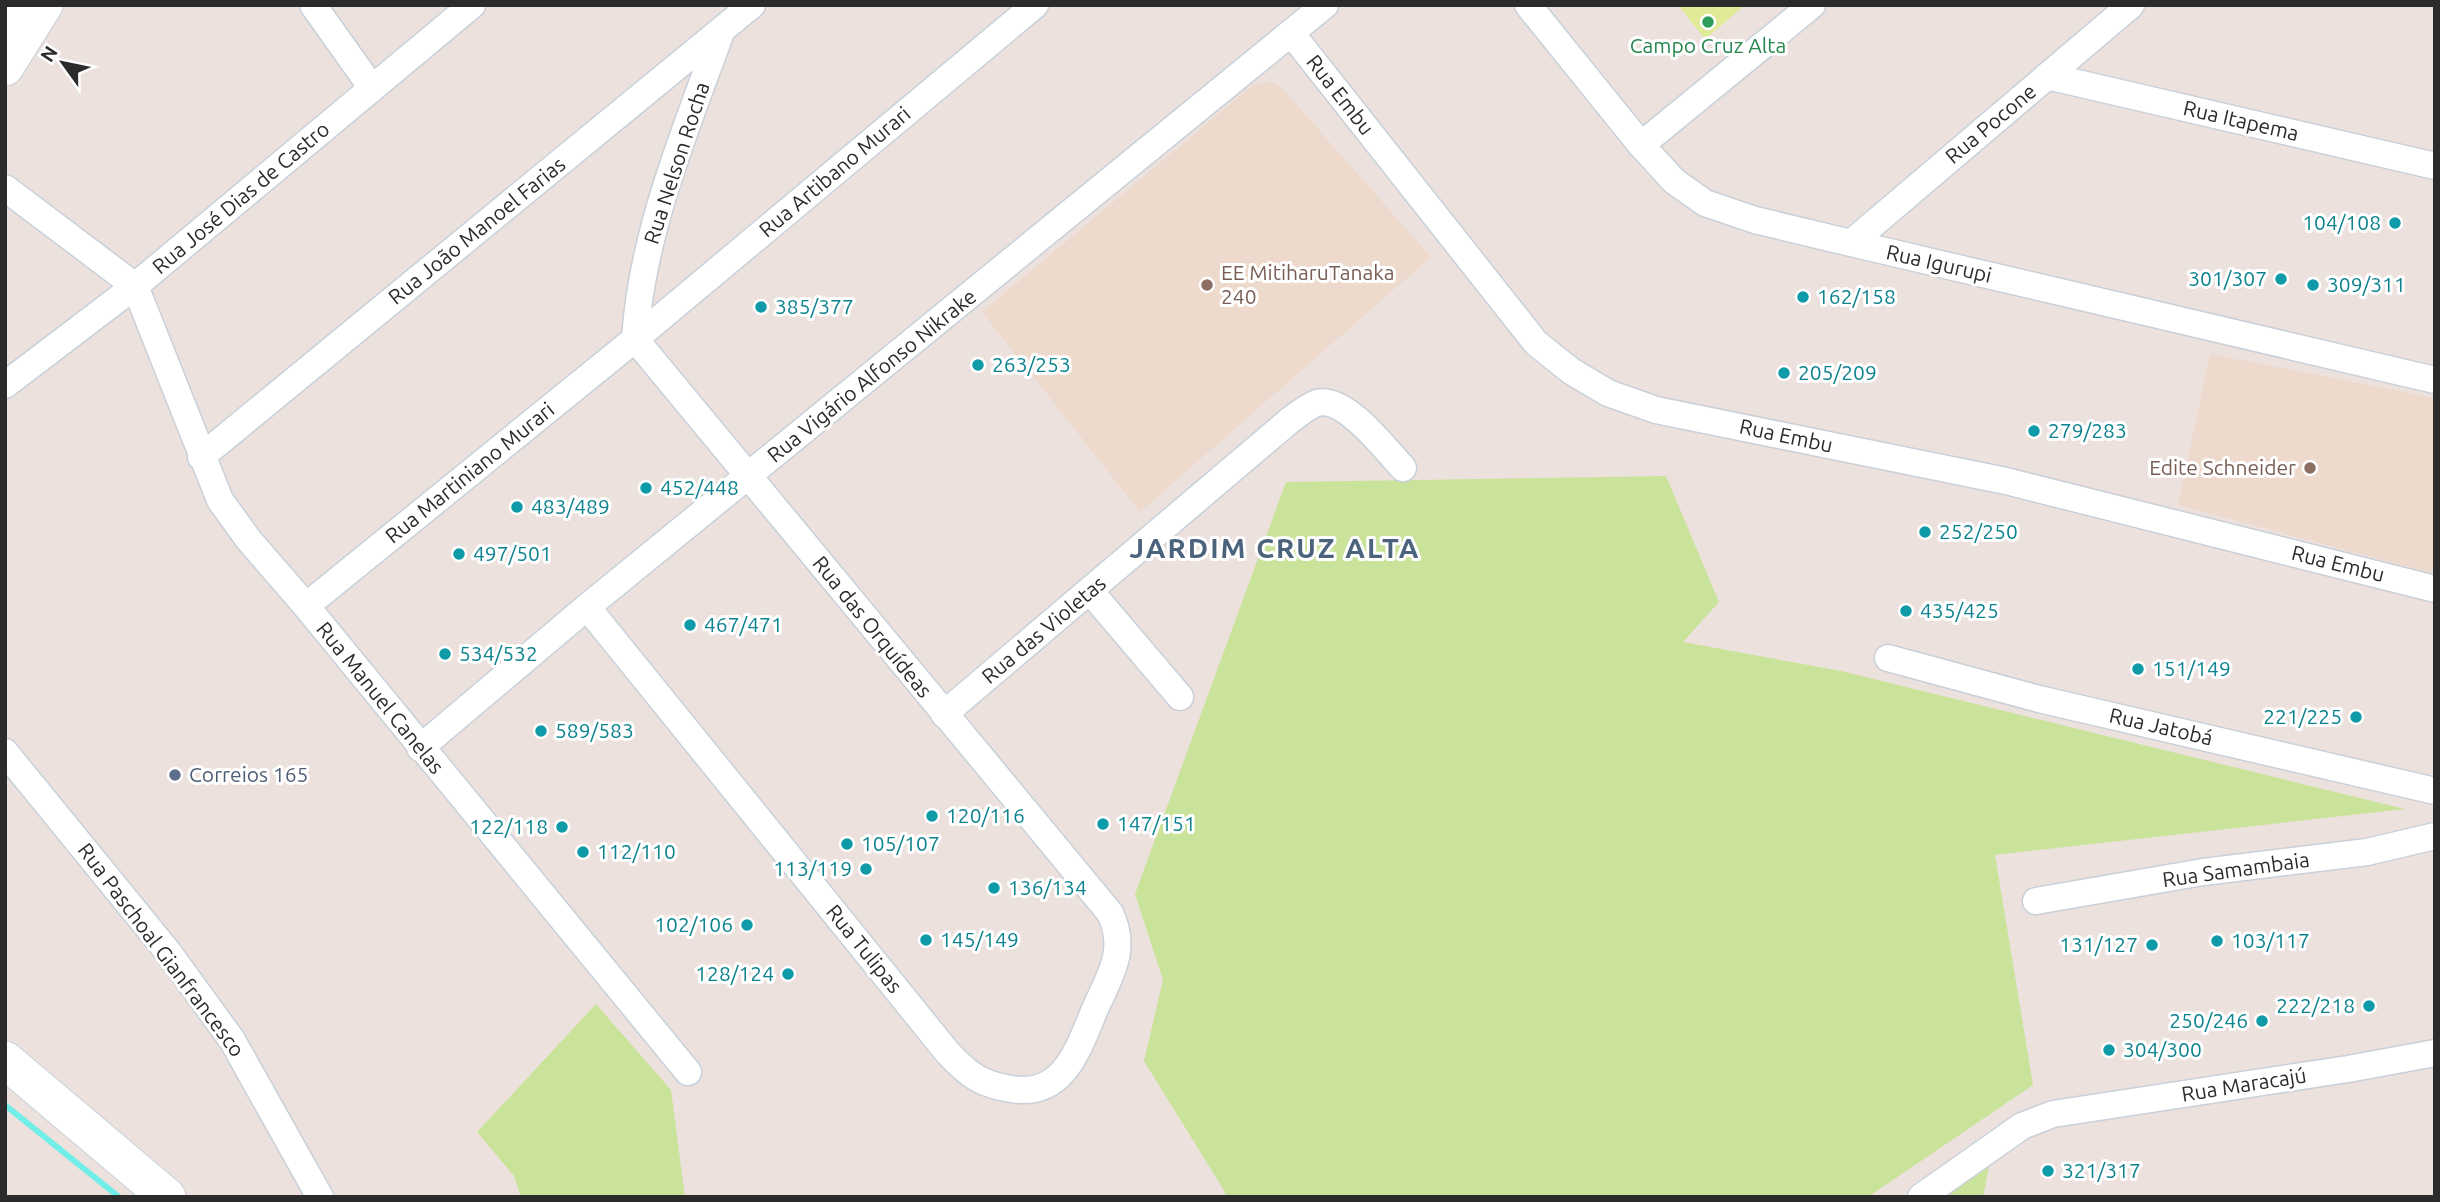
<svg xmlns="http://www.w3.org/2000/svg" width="2440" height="1202" font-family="Ubuntu,sans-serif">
	<rect width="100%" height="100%" fill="#ede1dd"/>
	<g fill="#eed9cd">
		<path d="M1271 82 1281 87 1431 257 1140 512 982 312 1253 85Z"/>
		<path d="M2210 354 2435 398V574L2178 505Z"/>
	</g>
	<g fill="#cae39a">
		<path d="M1666 476 1719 602 1683 642 1841 671 2405 809 1995 855 2033 1085 1868 1197H1224L1225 1192 1144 1061 1163 980 1135 894 1286 482Z"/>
		<path d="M596 1004 671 1090 685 1197H521L514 1176 477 1132Z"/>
		<path d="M1990 1161 1983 1197H1938Z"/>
	</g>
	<path fill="#e1ea96" d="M1678 5H1745L1705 39Z"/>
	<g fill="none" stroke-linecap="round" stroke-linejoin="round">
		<path stroke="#71eee8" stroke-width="6" d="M5 1105 119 1197"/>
		<g stroke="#c8d0d9" stroke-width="29">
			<g id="street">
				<path d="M313 5 372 88"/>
				<path d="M1528 5 1641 145 1674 181 1705 203 1755 220 1851 243 2435 380"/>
				<path d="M1291 33 1536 343 1571 371 1608 393 1656 410 2006 481 2435 589"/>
				<path d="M2047 76 2435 166"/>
				<path d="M1641 145 1812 5"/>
				<path d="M5 188 135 286"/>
				<path d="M1851 243 2131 5"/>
				<path d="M135 286 220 500 248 539 306 606 688 1072"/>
				<path d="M635 339C642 232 685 132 721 32"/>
				<path d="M5 385 135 286 472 5"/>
				<path d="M201 457 752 5"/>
				<path d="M1090 591 1180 697"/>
				<path d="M306 606 635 339 1035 5"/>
				<path d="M587 607 948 1053C969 1075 980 1084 1011 1089 1064 1098 1078 1049 1095 1009 1110 975 1128 950 1110 913L635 339"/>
				<path d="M1888 658 2039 699 2435 791"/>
				<path d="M944 714 1289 421C1297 415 1308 406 1317 403 1345 395 1386 450 1403 468"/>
				<path d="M420 748 587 607 1325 5"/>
				<path d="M5 752 168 952 232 1040 320 1197"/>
				<path d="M2036 901 2203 872 2367 852 2435 836"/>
				<path d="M1921 1197 2022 1126 2053 1114 2348 1069 2435 1053"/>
			</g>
		</g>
		<g stroke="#c8d0d9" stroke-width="39">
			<g id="secondary">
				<path d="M5 12 9 5"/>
				<path d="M5 67 44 5"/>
				<path d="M5 1060 167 1197"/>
			</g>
		</g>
		<use href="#street" stroke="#fff" stroke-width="26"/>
		<use href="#secondary" stroke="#fff" stroke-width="37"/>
	</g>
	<circle fill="#2e9e5b" stroke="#fff" stroke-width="2.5" cx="1708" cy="22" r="7"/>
	<g fill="#0f9aa8" stroke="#fff" stroke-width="2.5">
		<circle cx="2395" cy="223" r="7"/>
		<circle cx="2281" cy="279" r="7"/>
		<circle cx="2313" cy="285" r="7"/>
		<circle cx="1803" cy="297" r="7"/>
		<circle cx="761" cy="307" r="7"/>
		<circle cx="978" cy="365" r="7"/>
		<circle cx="1784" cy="373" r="7"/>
		<circle cx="2034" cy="431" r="7"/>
		<circle cx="646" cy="488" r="7"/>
		<circle cx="517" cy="507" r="7"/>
		<circle cx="1925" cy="532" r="7"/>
		<circle cx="459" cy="554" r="7"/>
		<circle cx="1906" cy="611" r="7"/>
		<circle cx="690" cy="625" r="7"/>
		<circle cx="445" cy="654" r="7"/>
		<circle cx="2138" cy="669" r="7"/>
		<circle cx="2356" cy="717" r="7"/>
		<circle cx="541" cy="731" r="7"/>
		<circle cx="932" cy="816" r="7"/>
		<circle cx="1103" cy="824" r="7"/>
		<circle cx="562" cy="827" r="7"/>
		<circle cx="847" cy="844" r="7"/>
		<circle cx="583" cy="852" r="7"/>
		<circle cx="866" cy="869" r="7"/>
		<circle cx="994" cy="888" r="7"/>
		<circle cx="747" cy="925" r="7"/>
		<circle cx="926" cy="940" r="7"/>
		<circle cx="2217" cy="941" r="7"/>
		<circle cx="2152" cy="945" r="7"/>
		<circle cx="788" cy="974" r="7"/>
		<circle cx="2369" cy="1006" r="7"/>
		<circle cx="2262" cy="1021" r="7"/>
		<circle cx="2109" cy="1050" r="7"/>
		<circle cx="2048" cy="1171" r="7"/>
	</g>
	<g fill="#8d6e63" stroke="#fff" stroke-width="2.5">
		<circle cx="1207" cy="285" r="7"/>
		<circle cx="2310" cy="468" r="7"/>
	</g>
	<circle fill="#5c6f8a" stroke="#fff" stroke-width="2.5" cx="175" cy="775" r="7"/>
	<g text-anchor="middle" stroke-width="6" stroke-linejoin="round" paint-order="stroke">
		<g font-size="21" fill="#27864d" stroke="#fff">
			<text x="1708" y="53">Campo Cruz Alta</text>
		</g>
		<g font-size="21" fill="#2b2b2b" stroke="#fff">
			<text transform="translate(1340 95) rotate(52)" y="7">Rua Embu</text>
			<text transform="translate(2241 121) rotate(13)" y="7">Rua Itapema</text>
			<text transform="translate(1991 124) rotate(-40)" y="7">Rua Pocone</text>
			<text transform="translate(677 163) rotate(-72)" y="7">Rua Nelson Rocha</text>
			<text transform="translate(835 172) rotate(-40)" y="7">Rua Artibano Murari</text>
			<text transform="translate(241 198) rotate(-40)" y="7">Rua José Dias de Castro</text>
			<text transform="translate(477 231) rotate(-39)" y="7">Rua João Manoel Farias</text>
			<text transform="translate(1939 264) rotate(13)" y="7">Rua Igurupi</text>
			<text transform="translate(872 376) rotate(-39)" y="7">Rua Vigário Alfonso Nikrake</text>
			<text transform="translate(1786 436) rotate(12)" y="7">Rua Embu</text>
			<text transform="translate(470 473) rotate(-39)" y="7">Rua Martiniano Murari</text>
			<text transform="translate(2338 564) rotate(14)" y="7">Rua Embu</text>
			<text transform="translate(872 627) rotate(51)" y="7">Rua das Orquídeas</text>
			<text transform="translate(1044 630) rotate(-40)" y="7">Rua das Violetas</text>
			<text transform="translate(380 698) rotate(51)" y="7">Rua Manuel Canelas</text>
			<text transform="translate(2161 727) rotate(13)" y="7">Rua Jatobá</text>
			<text transform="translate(2236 870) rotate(-8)" y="7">Rua Samambaia</text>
			<text transform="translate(864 949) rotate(51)" y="7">Rua Tulipas</text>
			<text transform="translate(161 950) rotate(53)" y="7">Rua Paschoal Gianfrancesco</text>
			<text transform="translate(2244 1085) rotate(-9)" y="7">Rua Maracajú</text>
		</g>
		<g font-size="21" fill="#0d838f" stroke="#fff" text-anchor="start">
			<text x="2381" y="230" text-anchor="end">104/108</text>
			<text x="2267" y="286" text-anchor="end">301/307</text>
			<text x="2327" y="292">309/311</text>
			<text x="1817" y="304">162/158</text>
			<text x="775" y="314">385/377</text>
			<text x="992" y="372">263/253</text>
			<text x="1798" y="380">205/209</text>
			<text x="2048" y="438">279/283</text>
			<text x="660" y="495">452/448</text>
			<text x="531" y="514">483/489</text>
			<text x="1939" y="539">252/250</text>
			<text x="473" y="561">497/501</text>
			<text x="1920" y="618">435/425</text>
			<text x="704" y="632">467/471</text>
			<text x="459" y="661">534/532</text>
			<text x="2152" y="676">151/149</text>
			<text x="2342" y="724" text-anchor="end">221/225</text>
			<text x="555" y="738">589/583</text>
			<text x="946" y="823">120/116</text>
			<text x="1117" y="831">147/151</text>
			<text x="548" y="834" text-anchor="end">122/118</text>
			<text x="861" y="851">105/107</text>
			<text x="597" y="859">112/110</text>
			<text x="852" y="876" text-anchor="end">113/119</text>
			<text x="1008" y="895">136/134</text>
			<text x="733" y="932" text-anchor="end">102/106</text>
			<text x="940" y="947">145/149</text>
			<text x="2231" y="948">103/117</text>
			<text x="2138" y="952" text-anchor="end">131/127</text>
			<text x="774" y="981" text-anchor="end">128/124</text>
			<text x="2355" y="1013" text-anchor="end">222/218</text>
			<text x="2248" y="1028" text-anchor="end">250/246</text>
			<text x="2123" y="1057">304/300</text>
			<text x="2062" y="1178">321/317</text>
		</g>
		<g font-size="21" fill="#785e54" stroke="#fff" text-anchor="start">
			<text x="1221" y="280">EE MitiharuTanaka<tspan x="1221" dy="24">240</tspan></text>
			<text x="2296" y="475" text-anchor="end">Edite Schneider</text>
		</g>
		<g font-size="21" fill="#4e5e75" stroke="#fff" text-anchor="start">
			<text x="189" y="782">Correios 165</text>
		</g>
		<g font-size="28" font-weight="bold" letter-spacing="2" fill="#4b637c" stroke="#fff">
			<text x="1275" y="558">JARDIM CRUZ ALTA</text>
		</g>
	</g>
	<rect width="2440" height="1202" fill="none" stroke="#2b2b2b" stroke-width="14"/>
	<g transform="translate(63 63) rotate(303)" stroke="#ffffff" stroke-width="5" paint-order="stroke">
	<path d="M0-5L12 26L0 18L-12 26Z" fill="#2b2b2b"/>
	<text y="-10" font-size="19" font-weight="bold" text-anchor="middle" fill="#2b2b2b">N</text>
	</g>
</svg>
